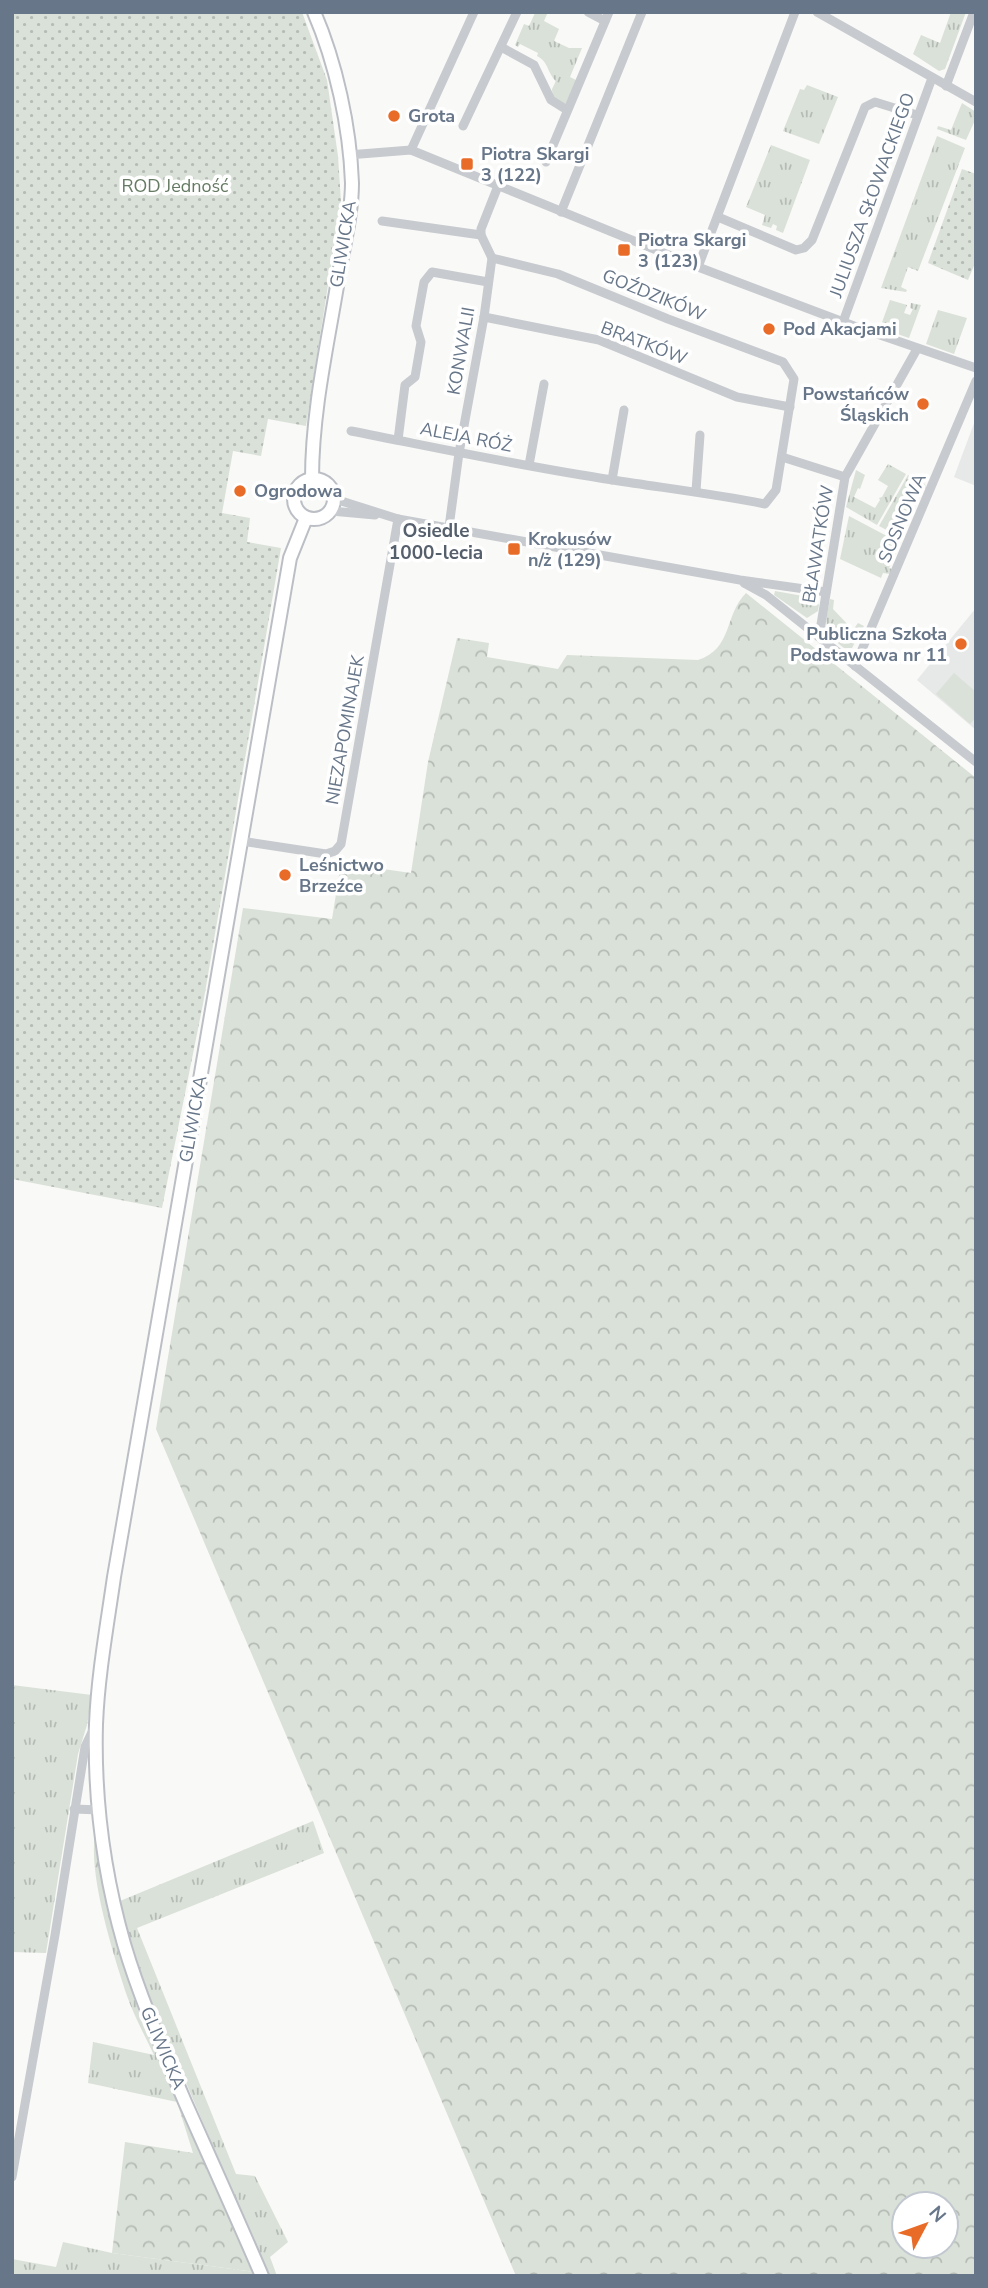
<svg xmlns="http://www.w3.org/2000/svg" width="988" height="2288" font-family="'Nunito Sans',sans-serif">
	<defs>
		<pattern id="grass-tufts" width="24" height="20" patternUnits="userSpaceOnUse" patternTransform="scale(1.75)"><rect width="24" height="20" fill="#dae1d8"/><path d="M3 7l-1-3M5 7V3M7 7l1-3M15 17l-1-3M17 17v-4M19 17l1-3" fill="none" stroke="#b5bbb5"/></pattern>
		<pattern id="forest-crowns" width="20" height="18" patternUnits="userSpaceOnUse" patternTransform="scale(1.75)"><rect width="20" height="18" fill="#dae1d8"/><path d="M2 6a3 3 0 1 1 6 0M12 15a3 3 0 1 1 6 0" fill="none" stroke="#b5bbb5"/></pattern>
		<pattern id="park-dots" width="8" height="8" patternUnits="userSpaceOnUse" patternTransform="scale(1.75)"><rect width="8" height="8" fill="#dae1d8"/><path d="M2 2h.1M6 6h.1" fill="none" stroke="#b5bbb5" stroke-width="1.8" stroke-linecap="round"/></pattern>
	</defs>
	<rect width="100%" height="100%" fill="#f9f9f7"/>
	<g fill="#e7e8e8">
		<path d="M976 418V486L954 477Z"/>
		<path d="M976 608V730L917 680Z"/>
	</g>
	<g fill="url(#grass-tufts)">
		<path d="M534 12H548L544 21 559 29 554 41 569 48H582L570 77 578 81 566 104C558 104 552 97 552 89L556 81C547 73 549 62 537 56L538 53 520 44 518 47 515 45 524 24 529 26 535 13Z"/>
		<path d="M951 12H966L945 69 939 71 913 54 921 35 940 43Z"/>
		<path d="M807 85 838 97 819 144 783 131 800 89 804 90Z"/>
		<path d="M962 103 976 112V118L966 140 937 129 938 126 951 130Z"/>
		<path d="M937 136 965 148 918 271 908 267 901 287 907 290 906 292 881 288Z"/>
		<path d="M771 145 810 160 783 233 776 230 777 226 773 224 771 228 762 225 765 215 746 207Z"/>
		<path d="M890 300 907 305 904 313 910 315 913 309 910 308 911 303 921 305 909 338 880 328Z"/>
		<path d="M938 310 967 318 954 354 926 344Z"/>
		<path d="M888 464 906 474 877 525 846 507 856 470 865 475 860 489 858 488 854 497 875 508 880 500 879 498 882 497 888 486 878 480Z"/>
		<path d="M908 475 925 484 926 489 919 486 896 535 879 526Z"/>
		<path d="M849 516 900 543 889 568 892 569 890 574 883 573 881 578 840 559Z"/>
		<path d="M775 591 814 598 819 605 818 611 807 618 774 595Z"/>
		<path d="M830 599 834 600 833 609 853 630 858 623 864 626 852 648H844C822 631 825 624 830 599Z"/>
		<path d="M12 1685 92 1695 87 1725 78 1754 46 1953 12 1952Z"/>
		<path d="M313 1821 324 1853 137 1928 236 2174 255 2176 288 2242 270 2257 277 2276H268L134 1960 120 1901Z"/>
		<path d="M96 1831 111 1921 140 2016 177 2102 88 2083 93 2042 154 2055C145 2036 134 2016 127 1996 114 1957 86 1869 96 1831Z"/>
		<path d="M63 2242 112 2253 255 2272 256 2276H12V2259L56 2267Z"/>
	</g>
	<g fill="url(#forest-crowns)" fill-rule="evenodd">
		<path d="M746 593 976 778V2276H516L156 1429 243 908 332 919 341 863 411 873 428 762 457 638 489 643 487 657 558 669 567 655 698 660C733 649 724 615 746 593ZM904 2204H946V2246H904Z"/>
		<path d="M177 2102 255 2272 112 2253 125 2142 193 2153Z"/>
	</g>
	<g fill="url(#park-dots)">
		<path d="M12 12H302L327 80 338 156 341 202 306 426 268 419 261 456 233 451 222 513 250 518 247 542 281 548 203 1004 162 1208 12 1179Z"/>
		<path d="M962 169 976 174V261L968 280 928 263Z"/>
	</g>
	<path fill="#dae1d8" d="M954 673 976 692V717L970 724 936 694Z"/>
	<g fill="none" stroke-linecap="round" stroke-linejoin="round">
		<g stroke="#bbbfc5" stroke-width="16">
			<g id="secondary">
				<circle cx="314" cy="499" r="20"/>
				<path d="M312 479C312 408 329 338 340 268 345 241 352 211 352 183 350 127 336 63 314 12"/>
				<path d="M262 2276C237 2218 211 2160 185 2102 163 2050 140 1998 124 1944 104 1874 94 1797 96 1724 98 1675 107 1626 114 1577L290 558 306 518"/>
			</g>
		</g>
		<g stroke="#c7cace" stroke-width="9">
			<path d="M588 12 605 21"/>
			<path d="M817 12 976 102"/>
			<path d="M501 47 534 65 551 100 567 110"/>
			<path d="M946 86 974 12"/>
			<path d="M463 126 517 12"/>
			<path d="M411 150 474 12"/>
			<path d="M348 155 411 150 698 267 854 326 976 368"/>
			<path d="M546 162 609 12"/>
			<path d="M561 212 642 12"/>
			<path d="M718 217 796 250 804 248 812 240 865 107 875 102 917 115"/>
			<path d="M382 221 481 235"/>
			<path d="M698 267 795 12"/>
			<path d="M484 317 599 340 737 397 790 407"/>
			<path d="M843 322 932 78"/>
			<path d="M351 431C438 448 525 467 613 480 664 488 715 494 765 504L776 490 794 379 783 362 668 319 558 274 492 258"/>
			<path d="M398 440 405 385 415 377 421 342 416 326 424 282 432 272 488 282"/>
			<path d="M782 457 845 477"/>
			<path d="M529 465 544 384"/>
			<path d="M612 480 624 410"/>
			<path d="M696 491 700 435"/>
			<path d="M335 499 398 519 740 580 826 592"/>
			<path d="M331 511 375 515"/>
			<path d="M449 527 459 453 484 317 492 258 481 235V229L498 186"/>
			<path d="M744 583 766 595 976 762"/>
			<path d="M819 637 845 477 917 349"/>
			<path d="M855 666 976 381"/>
			<path d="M241 841 326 854 335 851 341 844 398 519"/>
			<path d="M74 1809 100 1810"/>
			<path d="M12 2177 55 1935 85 1747 94 1728"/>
		</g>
		<use href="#secondary" stroke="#fff" stroke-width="12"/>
	</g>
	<g fill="#e86c28" stroke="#fff" stroke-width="2.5">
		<circle cx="394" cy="116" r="7"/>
		<rect x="460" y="157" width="14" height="14" rx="3.5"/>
		<rect x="617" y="243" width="14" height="14" rx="3.5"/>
		<circle cx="769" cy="329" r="7"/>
		<circle cx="923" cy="404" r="7"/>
		<circle cx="240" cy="491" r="7"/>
		<rect x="507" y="542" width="14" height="14" rx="3.5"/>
		<circle cx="961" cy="644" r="7"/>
		<circle cx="285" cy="875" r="7"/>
	</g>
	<g text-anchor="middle" stroke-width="7" stroke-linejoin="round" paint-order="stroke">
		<g font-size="18" font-weight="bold" fill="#677689" stroke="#fff" text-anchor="start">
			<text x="408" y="122">Grota</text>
			<text x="481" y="160">Piotra Skargi<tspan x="481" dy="21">3 (122)</tspan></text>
			<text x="638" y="246">Piotra Skargi<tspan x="638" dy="21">3 (123)</tspan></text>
			<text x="783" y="335">Pod Akacjami</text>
			<text x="909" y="400" text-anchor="end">Powstańców<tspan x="909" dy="21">Śląskich</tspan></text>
			<text x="254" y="497">Ogrodowa</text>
			<text x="528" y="545">Krokusów<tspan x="528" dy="21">n/ż (129)</tspan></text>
			<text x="947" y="640" text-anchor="end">Publiczna Szkoła<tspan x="947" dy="21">Podstawowa nr 11</tspan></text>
			<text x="299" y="871">Leśnictwo<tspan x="299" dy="21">Brzeźce</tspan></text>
		</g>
		<g font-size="18" fill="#657a63" stroke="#fff">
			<text x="175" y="192">ROD Jedność</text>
		</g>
		<g font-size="18" fill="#677689" stroke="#fff">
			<text transform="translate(872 195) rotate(-70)" y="6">JULIUSZA SŁOWACKIEGO</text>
			<text transform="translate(343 244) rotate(-81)" y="6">GLIWICKA</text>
			<text transform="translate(654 295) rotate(22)" y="6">GOŹDZIKÓW</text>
			<text transform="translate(644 343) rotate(21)" y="6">BRATKÓW</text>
			<text transform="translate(461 351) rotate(-80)" y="6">KONWALII</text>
			<text transform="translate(466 437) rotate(11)" y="6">ALEJA RÓŻ</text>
			<text transform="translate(902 518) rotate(-67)" y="6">SOSNOWA</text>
			<text transform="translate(818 544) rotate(-81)" y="6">BŁAWATKÓW</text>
			<text transform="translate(345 730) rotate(-80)" y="6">NIEZAPOMINAJEK</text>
			<text transform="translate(193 1119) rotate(-80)" y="6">GLIWICKA</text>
			<text transform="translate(163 2048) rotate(67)" y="6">GLIWICKA</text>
		</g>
		<g font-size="19" font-weight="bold" fill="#56606d" stroke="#fff">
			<text x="436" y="537">Osiedle<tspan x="436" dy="22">1000-lecia</tspan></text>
		</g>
	</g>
	<rect width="988" height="2288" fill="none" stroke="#677689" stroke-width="28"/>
	<g transform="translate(925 2225) rotate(49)"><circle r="33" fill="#ffffff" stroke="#c2c8d0" stroke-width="2"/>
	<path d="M0-5L12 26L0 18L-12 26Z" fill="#e86c28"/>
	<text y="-10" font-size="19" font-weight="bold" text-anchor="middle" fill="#677689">N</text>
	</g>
</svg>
